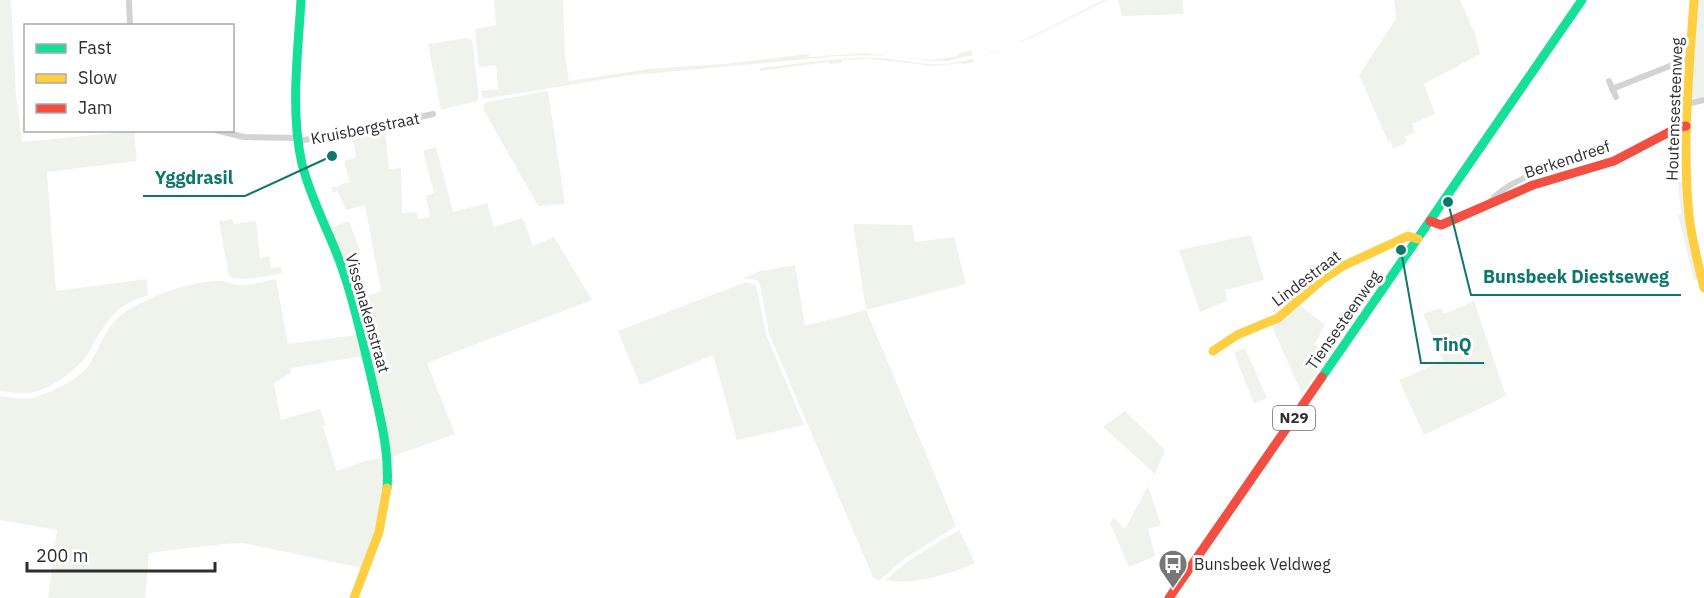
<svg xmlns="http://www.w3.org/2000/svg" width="1704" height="598" font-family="'IBM Plex Sans',sans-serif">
	<rect width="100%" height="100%" fill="#fff"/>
	<g fill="#f0f3ec">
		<path d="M0 0H11L16 96 22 142 134 131 137 161 47 172 56 291 147 279 148 295C134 300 121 305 112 316 102 327 96 340 89 352 78 370 49 391 28 393 19 394 9 392 0 391Z"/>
		<path d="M494 0H563L565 56 569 81 648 69 724 64 809 54V57L864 53 931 60 959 56 958 54 971 50 973 55 947 61H931L884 55 839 56 624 76 483 99 481 91 498 89 496 65 479 67 475 29 496 25Z"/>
		<path d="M1103 0H1107L1031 38 973 59 974 62 962 65V63L933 66 871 59 842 60V63L829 64 828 62 760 71V68C798 64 836 57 874 58 898 58 922 66 947 64 1001 57 1055 24 1103 0Z"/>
		<path d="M1118 0H1182L1184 14 1122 16Z"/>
		<path d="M1394 0H1460L1476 36 1480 54 1424 84 1435 114 1412 124 1415 132 1405 137 1407 142 1393 149 1390 140 1388 141 1359 75 1396 19Z"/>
		<path d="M1698 0H1704V98H1692Z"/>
		<path d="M467 38 472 40 479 98 477 101 441 110 428 44Z"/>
		<path d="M548 91 565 204 538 206 483 109 485 103 492 101Z"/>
		<path d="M385 128 389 169 401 168 402 213 417 212 418 219 430 217 426 196 434 193 423 151 436 147 453 212 487 203 494 227 523 218 533 246 554 237 592 300 427 363 455 434 391 457 330 228 349 221 360 251 348 255 365 296 381 291 365 205 346 210 337 191 332 193 331 188 350 182 344 161 356 157 353 139 362 137V132Z"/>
		<path d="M1678 182H1683L1698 279 1694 281 1678 215 1681 214Z"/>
		<path d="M232 219 234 224 256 221 260 258 269 256 271 268 281 267 282 273C263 277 247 281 229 277L219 221Z"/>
		<path d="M853 224 912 225 915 242 954 237 966 284 866 310 956 526 901 561 879 581 873 577 769 334 760 284 754 279H742L760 271 795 265 805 326 866 310Z"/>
		<path d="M1251 235 1264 280 1225 290 1227 301 1200 312 1179 250Z"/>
		<path d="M276 279 288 344 357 335 363 356 291 368V373L274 383 281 420 320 409 326 425 323 427 337 471 368 460 384 458 380 509 376 528 362 568 243 543 223 544 149 553 145 598H48L57 530 0 520V396C10 398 22 399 32 398 49 394 82 378 90 363 103 342 107 321 130 309 155 295 189 281 218 281 225 280 232 285 240 285 252 285 264 281 276 279Z"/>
		<path d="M746 282 756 285 767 337 804 425 737 440 713 355 640 385 618 331Z"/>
		<path d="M1474 301 1506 396 1424 435 1399 380 1443 361 1423 314 1441 308 1444 314Z"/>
		<path d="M1298 304 1325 325 1314 345 1331 354 1302 394 1271 324Z"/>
		<path d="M1245 348 1267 398 1254 404 1234 353Z"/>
		<path d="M1125 411 1165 450 1155 474 1103 427Z"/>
		<path d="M1148 486 1161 525 1148 529 1155 556 1129 567 1110 523 1114 518 1125 529Z"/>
		<path d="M959 530 975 563C951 574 911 586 885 580L914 557Z"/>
	</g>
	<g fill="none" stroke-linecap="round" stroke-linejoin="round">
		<g stroke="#d3d3d3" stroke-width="6">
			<path d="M129 0 130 26"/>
			<path d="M1609 81 1616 97"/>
			<path d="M1612 89 1690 58"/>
			<path d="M1687 104 1704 100"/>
			<path d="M215 130 244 137 298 138"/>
			<path d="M298 141 359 131 433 114"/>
			<path d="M1489 203C1507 179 1549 169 1577 160"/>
		</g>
		<g stroke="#16e098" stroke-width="9">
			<path d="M301 0C298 54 290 110 302 164 310 196 326 226 338 257 353 296 361 336 371 376 379 414 390 450 387 488"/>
			<path d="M1322 377 1582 0"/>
		</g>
		<g stroke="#ffcf43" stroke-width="9">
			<path d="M1694 0C1689 72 1682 144 1689 216 1692 240 1698 264 1704 288"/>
			<path d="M1213 351 1237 335 1278 318 1323 279 1343 266 1408 236 1418 239"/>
			<path d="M354 598 379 532 387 488"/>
		</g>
		<g stroke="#f24e42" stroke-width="9">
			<path d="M1430 221 1441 225 1533 185 1614 161 1677 128 1686 126"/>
			<path d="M1169 598 1322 377"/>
		</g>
	</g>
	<defs>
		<g id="bus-pin" transform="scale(1.5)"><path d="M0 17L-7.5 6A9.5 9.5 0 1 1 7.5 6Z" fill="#777" stroke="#fff"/><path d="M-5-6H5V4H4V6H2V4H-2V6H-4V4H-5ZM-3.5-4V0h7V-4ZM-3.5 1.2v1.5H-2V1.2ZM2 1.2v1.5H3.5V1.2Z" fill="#fff"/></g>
	</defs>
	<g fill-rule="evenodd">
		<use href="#bus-pin" x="1173" y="564"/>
	</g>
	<g text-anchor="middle" stroke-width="6" stroke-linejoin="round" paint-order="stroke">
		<rect fill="#fff" stroke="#6d6d6d" stroke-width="1.5" x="1273" y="406" width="42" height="24" rx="4.5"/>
		<g font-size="15" font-weight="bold" fill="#2e2e2e">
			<text x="1294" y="423">N29</text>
		</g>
		<g font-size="16" fill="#2e2e2e" stroke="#fff">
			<text transform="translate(1674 109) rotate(-88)" y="6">Houtemsesteenweg</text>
			<text transform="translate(365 128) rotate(-11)" y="6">Kruisbergstraat</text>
			<text transform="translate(1567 159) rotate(-18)" y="6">Berkendreef</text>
			<text transform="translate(1306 278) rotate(-37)" y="6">Lindestraat</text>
			<text transform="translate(368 313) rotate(74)" y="6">Vissenakenstraat</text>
			<text transform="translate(1343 320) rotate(-55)" y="6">Tiensesteenweg</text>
		</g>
		<g font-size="16" fill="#2e2e2e" stroke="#fff" text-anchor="start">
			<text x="1194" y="570">Bunsbeek Veldweg</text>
		</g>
	</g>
	<path fill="none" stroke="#0f766e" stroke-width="2" d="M332 156L245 196H143M1448 202L1471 295H1681M1401 250L1421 363H1484"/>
	<g fill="#0f766e" stroke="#fff" stroke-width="2">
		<circle cx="332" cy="156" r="6"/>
		<circle cx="1448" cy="202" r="6"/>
		<circle cx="1401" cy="250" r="6"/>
	</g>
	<g font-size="18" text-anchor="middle" font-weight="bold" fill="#0f766e" stroke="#fff" stroke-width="6" stroke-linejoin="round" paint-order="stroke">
		<text x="194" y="184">Yggdrasil</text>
		<text x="1576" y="283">Bunsbeek Diestseweg</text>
		<text x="1452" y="351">TinQ</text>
	</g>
	<rect x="24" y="24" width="210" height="108" fill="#ffffff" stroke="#ababab" stroke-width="1.5"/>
	<rect x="36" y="44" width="30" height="9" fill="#16e098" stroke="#ababab" stroke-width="1.5"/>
	<text x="78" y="54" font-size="18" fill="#2e2e2e">Fast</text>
	<rect x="36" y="74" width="30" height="9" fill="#ffcf43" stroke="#ababab" stroke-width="1.5"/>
	<text x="78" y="84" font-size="18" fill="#2e2e2e">Slow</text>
	<rect x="36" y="104" width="30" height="9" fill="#f24e42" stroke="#ababab" stroke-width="1.5"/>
	<text x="78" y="114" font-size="18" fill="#2e2e2e">Jam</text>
	<path d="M27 562v9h188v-9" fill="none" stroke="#2e2e2e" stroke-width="3"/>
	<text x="36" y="562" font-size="18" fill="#2e2e2e" stroke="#ffffff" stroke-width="4.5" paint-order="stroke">200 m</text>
</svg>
